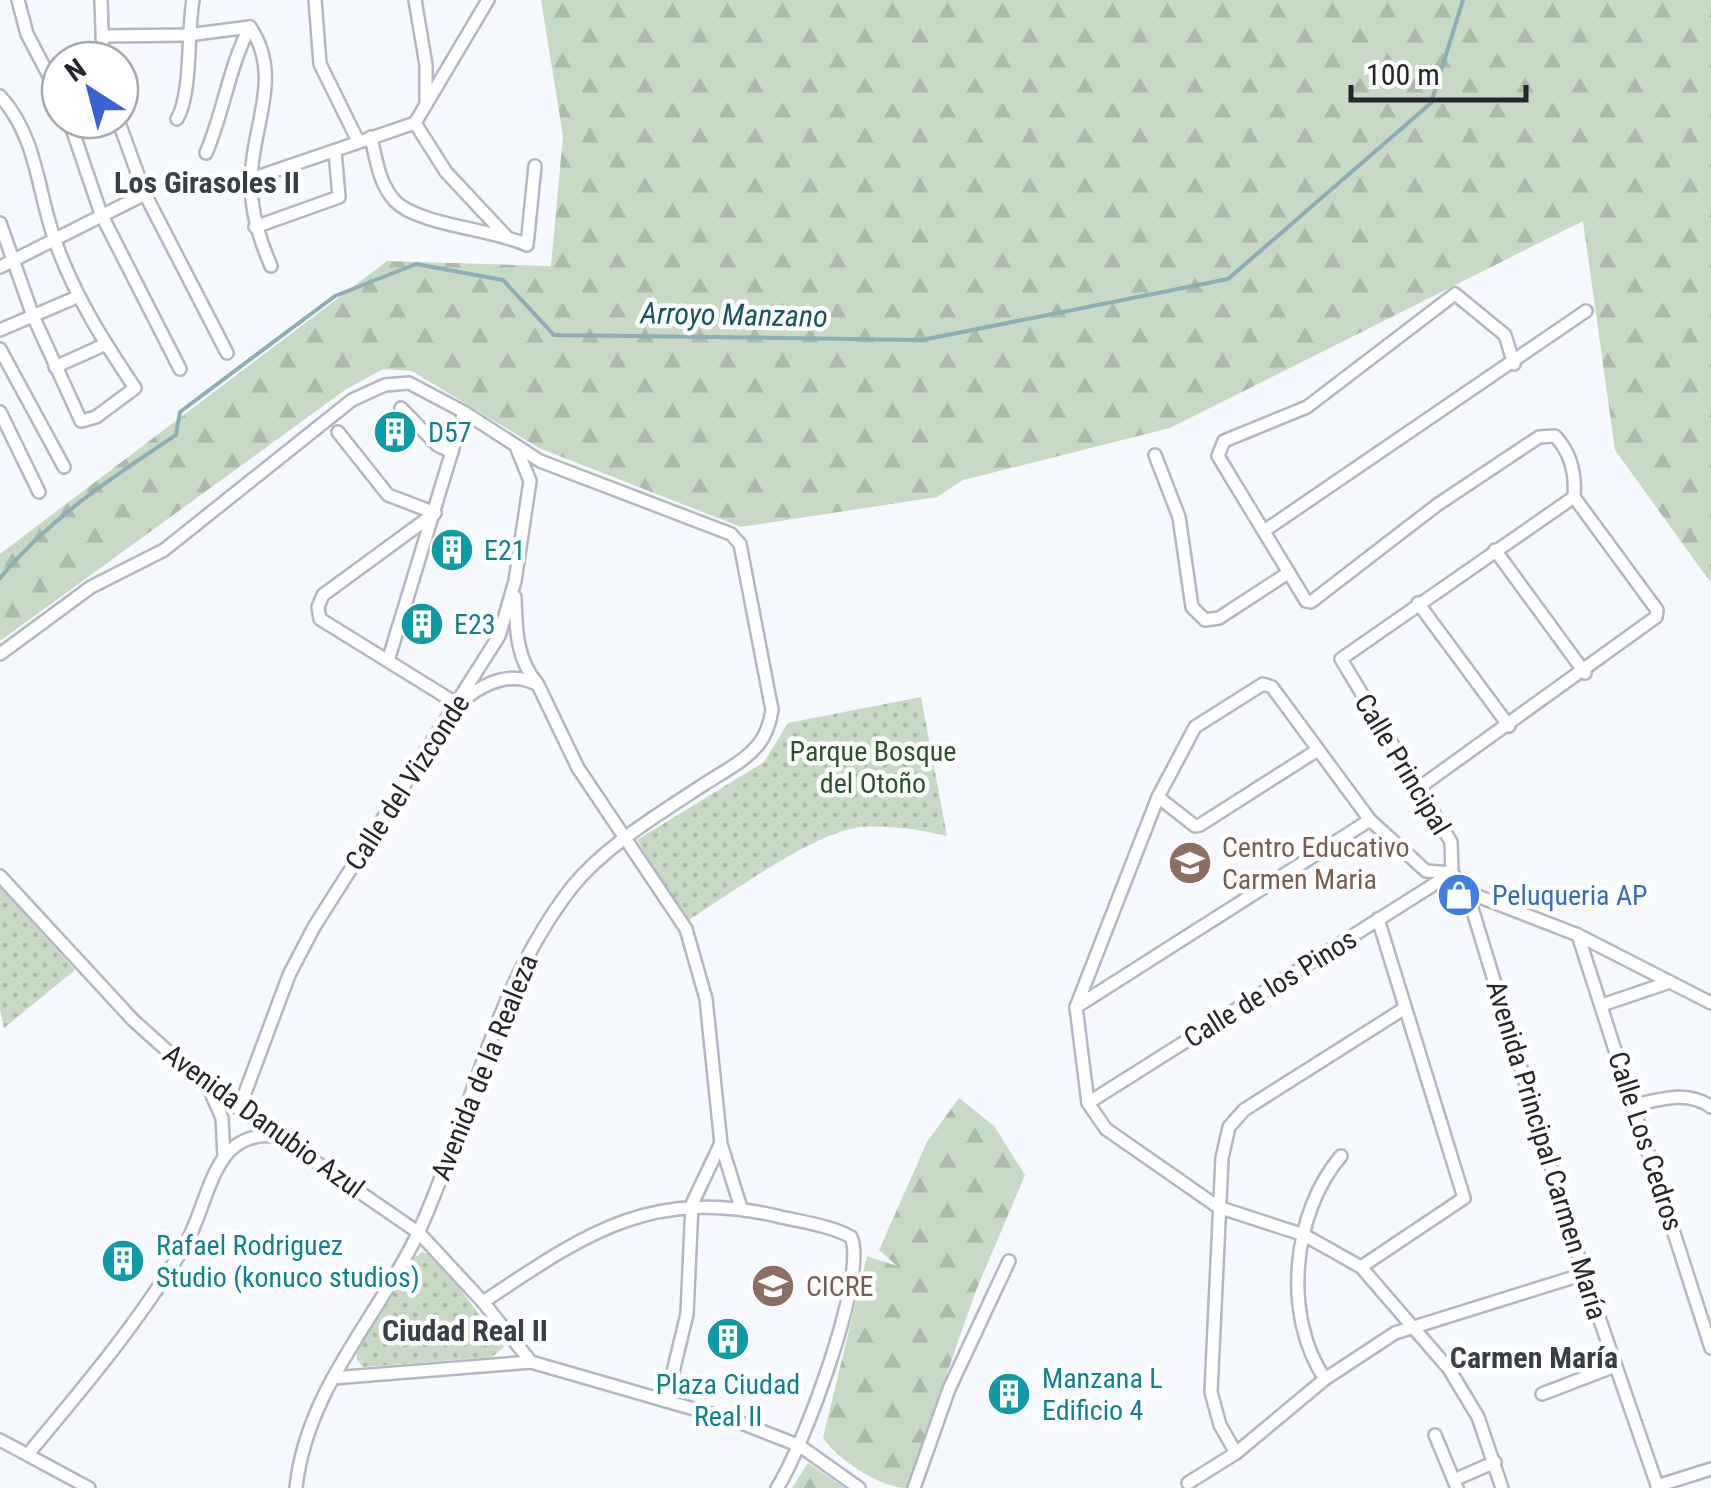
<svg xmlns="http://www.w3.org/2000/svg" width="1711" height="1488" font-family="'Roboto Condensed',sans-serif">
	<defs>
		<pattern id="forest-firs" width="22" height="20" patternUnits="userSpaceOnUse" patternTransform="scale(2.5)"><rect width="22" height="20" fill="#c8d9c6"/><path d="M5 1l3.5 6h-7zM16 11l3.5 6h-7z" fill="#acbaaa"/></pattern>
		<pattern id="park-dots" width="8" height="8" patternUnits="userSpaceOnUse" patternTransform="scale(2.5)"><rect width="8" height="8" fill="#c8d9c6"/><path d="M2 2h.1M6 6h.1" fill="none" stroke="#acbaaa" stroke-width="1.8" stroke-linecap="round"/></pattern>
	</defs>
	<rect width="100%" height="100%" fill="#f6f9fd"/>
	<g fill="url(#forest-firs)">
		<path d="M541 0H1711V583L1615 450 1583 221 1170 428 963 480 937 497 741 527 539 448 412 371 383 369 345 390 0 641V554L387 261 551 266 563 136Z"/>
		<path d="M959 1098 994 1126 1025 1175 975 1293 907 1488C881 1488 838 1460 823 1438L867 1256 897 1266 879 1250 927 1142Z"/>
		<path d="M808 1463 845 1488H792Z"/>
	</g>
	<g fill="url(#park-dots)">
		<path d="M921 697 947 836C920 830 891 825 862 827 814 831 728 896 685 922L637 840 764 762 788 723Z"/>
		<path d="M0 887 75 970 4 1028 0 1009Z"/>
		<path d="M422 1252 436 1257 504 1347 492 1357 363 1367 357 1360V1350L412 1260Z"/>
	</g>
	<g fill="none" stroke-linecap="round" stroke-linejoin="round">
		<path stroke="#8caeb4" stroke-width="4" d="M0 578C50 518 111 478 176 435L180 412 335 296 416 264 503 280 554 335 922 340 1228 279 1431 103 1463 0"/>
		<g stroke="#b1b8c1" stroke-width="16">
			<g id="minor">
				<path d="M18 0 27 34 60 97"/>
				<path d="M101 0 103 60"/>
				<path d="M315 0 320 64 358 141"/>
				<path d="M415 0 426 65V103"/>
				<path d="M250 27C284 77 251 127 251 181 251 212 259 238 271 266"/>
				<path d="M103 36 187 35 250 27"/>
				<path d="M0 96C39 139 37 195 57 246 76 298 104 342 135 388L96 417 81 421 33 316 0 223"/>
				<path d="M177 119C192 94 187 34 193 0"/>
				<path d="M69 120 101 214 180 369"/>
				<path d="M118 120 145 194 227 353"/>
				<path d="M415 123 446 172 505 235"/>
				<path d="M371 137C376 159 379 184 395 201 418 225 493 229 527 245L535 166"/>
				<path d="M206 153C224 111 229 66 250 27"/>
				<path d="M251 179 415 123 488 0"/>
				<path d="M255 227 339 197 335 151"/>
				<path d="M0 267 145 194"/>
				<path d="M0 330 77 297"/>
				<path d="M0 349 64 467"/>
				<path d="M55 367 106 344"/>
				<path d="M401 408 437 445 452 452"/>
				<path d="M0 412 39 492"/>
				<path d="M338 432 388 495 435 513"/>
				<path d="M1155 455 1179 517 1192 607 1205 620 1219 618 1288 573"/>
				<path d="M435 513 323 595 318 607 320 619 459 705"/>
				<path d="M1264 531 1586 311"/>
				<path d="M1495 550 1585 673"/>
				<path d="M515 597C516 628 516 659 537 683"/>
				<path d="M1418 603 1509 726"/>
				<path d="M0 654 91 587 164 550 352 400 385 385 409 383 464 412 540 461 731 534 740 544 772 710C770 723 766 735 758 745 744 762 721 773 703 785 659 814 605 846 572 887 492 990 472 1115 419 1231 379 1317 306 1389 296 1488"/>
				<path d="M388 661 464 412"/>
				<path d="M466 698C488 681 513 671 538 685L578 768 686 929 706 999 721 1144 741 1208"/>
				<path d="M1420 787 1656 617 1657 610 1574 497C1576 473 1571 453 1555 436L1539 437 1437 505 1311 602 1306 601 1218 456 1224 441 1307 407 1455 294 1505 335 1514 364"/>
				<path d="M1158 797 1195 826 1200 825 1316 751"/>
				<path d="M1452 873 1426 871 1370 820 1272 687 1263 684 1195 727 1158 797 1076 1007 1088 1103 1106 1129 1218 1207 1304 1235 1361 1267 1449 1369 1478 1417 1502 1488"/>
				<path d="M1452 873 1467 892 1584 1274 1658 1488"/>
				<path d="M1452 873 1451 842 1341 659 1574 497"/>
				<path d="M0 876 133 1020 183 1065 239 1109 419 1233 483 1302 531 1362"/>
				<path d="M1467 892 1578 935 1711 1003"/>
				<path d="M1578 935 1711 1348"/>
				<path d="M1602 1005 1670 982"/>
				<path d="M1076 1007 1370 820"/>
				<path d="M211 1093 222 1118 224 1156"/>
				<path d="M1088 1103 1452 873"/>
				<path d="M1635 1105C1661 1099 1688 1090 1711 1107"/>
				<path d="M239 1109 289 975 314 927 499 636 515 581 530 481 517 449"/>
				<path d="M1361 1267 1464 1198 1378 919"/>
				<path d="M483 1302C585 1234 650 1187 777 1216 801 1222 829 1225 851 1237 868 1276 802 1450 777 1488"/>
				<path d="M333 1378 531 1362 739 1422 800 1446 859 1488"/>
				<path d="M1325 1379C1282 1316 1292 1213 1341 1156"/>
				<path d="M1542 1394 1615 1366"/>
				<path d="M666 1401 687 1314 692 1204 720 1145"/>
				<path d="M1435 1435 1457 1488"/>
				<path d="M0 1440 89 1488"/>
				<path d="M1236 1453 1220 1425 1211 1392 1222 1158 1229 1127 1244 1110 1405 1008"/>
				<path d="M28 1454C84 1387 140 1321 185 1245 201 1218 207 1179 226 1155 238 1140 256 1134 274 1136"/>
				<path d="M1454 1480 1495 1462"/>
				<path d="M1188 1483 1236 1453 1325 1379 1395 1333 1584 1274"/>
				<path d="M1657 1486 1711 1469"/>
				<path d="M914 1488 949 1389 1009 1261"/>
			</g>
		</g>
		<use href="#minor" stroke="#fff" stroke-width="11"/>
	</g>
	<defs>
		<g id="building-disc" transform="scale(2.25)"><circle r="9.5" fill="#0f9aa8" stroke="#fff"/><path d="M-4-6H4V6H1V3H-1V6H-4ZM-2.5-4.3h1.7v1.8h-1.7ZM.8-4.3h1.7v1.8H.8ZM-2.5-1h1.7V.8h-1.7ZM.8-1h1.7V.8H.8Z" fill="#fff"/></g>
		<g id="school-disc" transform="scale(2.25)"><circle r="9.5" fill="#8d6e63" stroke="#fff"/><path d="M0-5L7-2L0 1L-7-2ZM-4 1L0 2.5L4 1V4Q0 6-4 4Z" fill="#fff"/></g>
		<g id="shop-disc" transform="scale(2.25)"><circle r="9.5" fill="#3f7fe0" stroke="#fff"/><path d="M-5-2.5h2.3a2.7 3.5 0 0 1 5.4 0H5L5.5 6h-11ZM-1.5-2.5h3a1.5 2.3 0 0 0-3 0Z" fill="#fff"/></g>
	</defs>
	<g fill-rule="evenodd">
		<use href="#building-disc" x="395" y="432"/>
		<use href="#building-disc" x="452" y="550"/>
		<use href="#building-disc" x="422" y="624"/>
		<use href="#school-disc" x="1190" y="863"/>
		<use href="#shop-disc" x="1459" y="895"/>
		<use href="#building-disc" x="123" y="1261"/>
		<use href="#school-disc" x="773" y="1286"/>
		<use href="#building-disc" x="728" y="1339"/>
		<use href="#building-disc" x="1009" y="1394"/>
	</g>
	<g text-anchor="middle" stroke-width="9" stroke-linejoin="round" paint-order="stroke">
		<g font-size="28" fill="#0d838f" stroke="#fff" text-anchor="start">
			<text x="428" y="442">D57</text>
			<text x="484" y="560">E21</text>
			<text x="454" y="634">E23</text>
			<text x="156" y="1255">Rafael Rodriguez<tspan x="156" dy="32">Studio (konuco studios)</tspan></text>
			<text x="1042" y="1388">Manzana L<tspan x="1042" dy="32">Edificio 4</tspan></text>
			<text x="728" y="1394" text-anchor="middle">Plaza Ciudad<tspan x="728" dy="32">Real II</tspan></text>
		</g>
		<g font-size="28" fill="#2d532b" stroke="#fff">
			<text x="873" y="761">Parque Bosque<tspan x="873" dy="32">del Otoño</tspan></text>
		</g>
		<g font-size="28" fill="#24272b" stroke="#fff">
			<text transform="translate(1403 764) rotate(59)" y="10">Calle Principal</text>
			<text transform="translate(407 782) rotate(-57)" y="10">Calle del Vizconde</text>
			<text transform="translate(1270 988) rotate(-32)" y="10">Calle de los Pinos</text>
			<text transform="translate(484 1067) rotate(-68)" y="10">Avenida de la Realeza</text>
			<text transform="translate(264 1121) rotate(36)" y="10">Avenida Danubio Azul</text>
			<text transform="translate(1646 1141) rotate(72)" y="10">Calle Los Cedros</text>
			<text transform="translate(1547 1150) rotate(73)" y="10">Avenida Principal Carmen María</text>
		</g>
		<g font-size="28" fill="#785e54" stroke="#fff" text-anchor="start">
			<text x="1222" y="857">Centro Educativo<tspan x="1222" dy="32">Carmen Maria</tspan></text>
			<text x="806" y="1296">CICRE</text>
		</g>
		<g font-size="28" fill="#366cbe" stroke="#fff" text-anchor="start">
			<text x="1492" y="905">Peluqueria AP</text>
		</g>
		<g font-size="30" font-weight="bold" fill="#393f47" stroke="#fff">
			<text x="207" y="193">Los Girasoles II</text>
			<text x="465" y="1341">Ciudad Real II</text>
			<text x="1534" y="1368">Carmen María</text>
		</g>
		<g font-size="30" font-style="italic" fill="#16565e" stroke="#fff">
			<text transform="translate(734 315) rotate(1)" y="10">Arroyo Manzano</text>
		</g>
	</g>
	<g transform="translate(90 90) rotate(324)"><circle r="48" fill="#ffffff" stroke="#a7a9aa" stroke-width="2.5"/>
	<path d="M0-8L18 38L0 25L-18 38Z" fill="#3763d3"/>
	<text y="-15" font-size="28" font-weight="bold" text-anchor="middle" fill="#24272b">N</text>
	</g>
	<path d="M1351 85v15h175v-15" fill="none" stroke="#24272b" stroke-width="5"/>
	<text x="1366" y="85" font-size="30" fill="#24272b" stroke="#ffffff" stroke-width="8" paint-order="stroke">100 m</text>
</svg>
